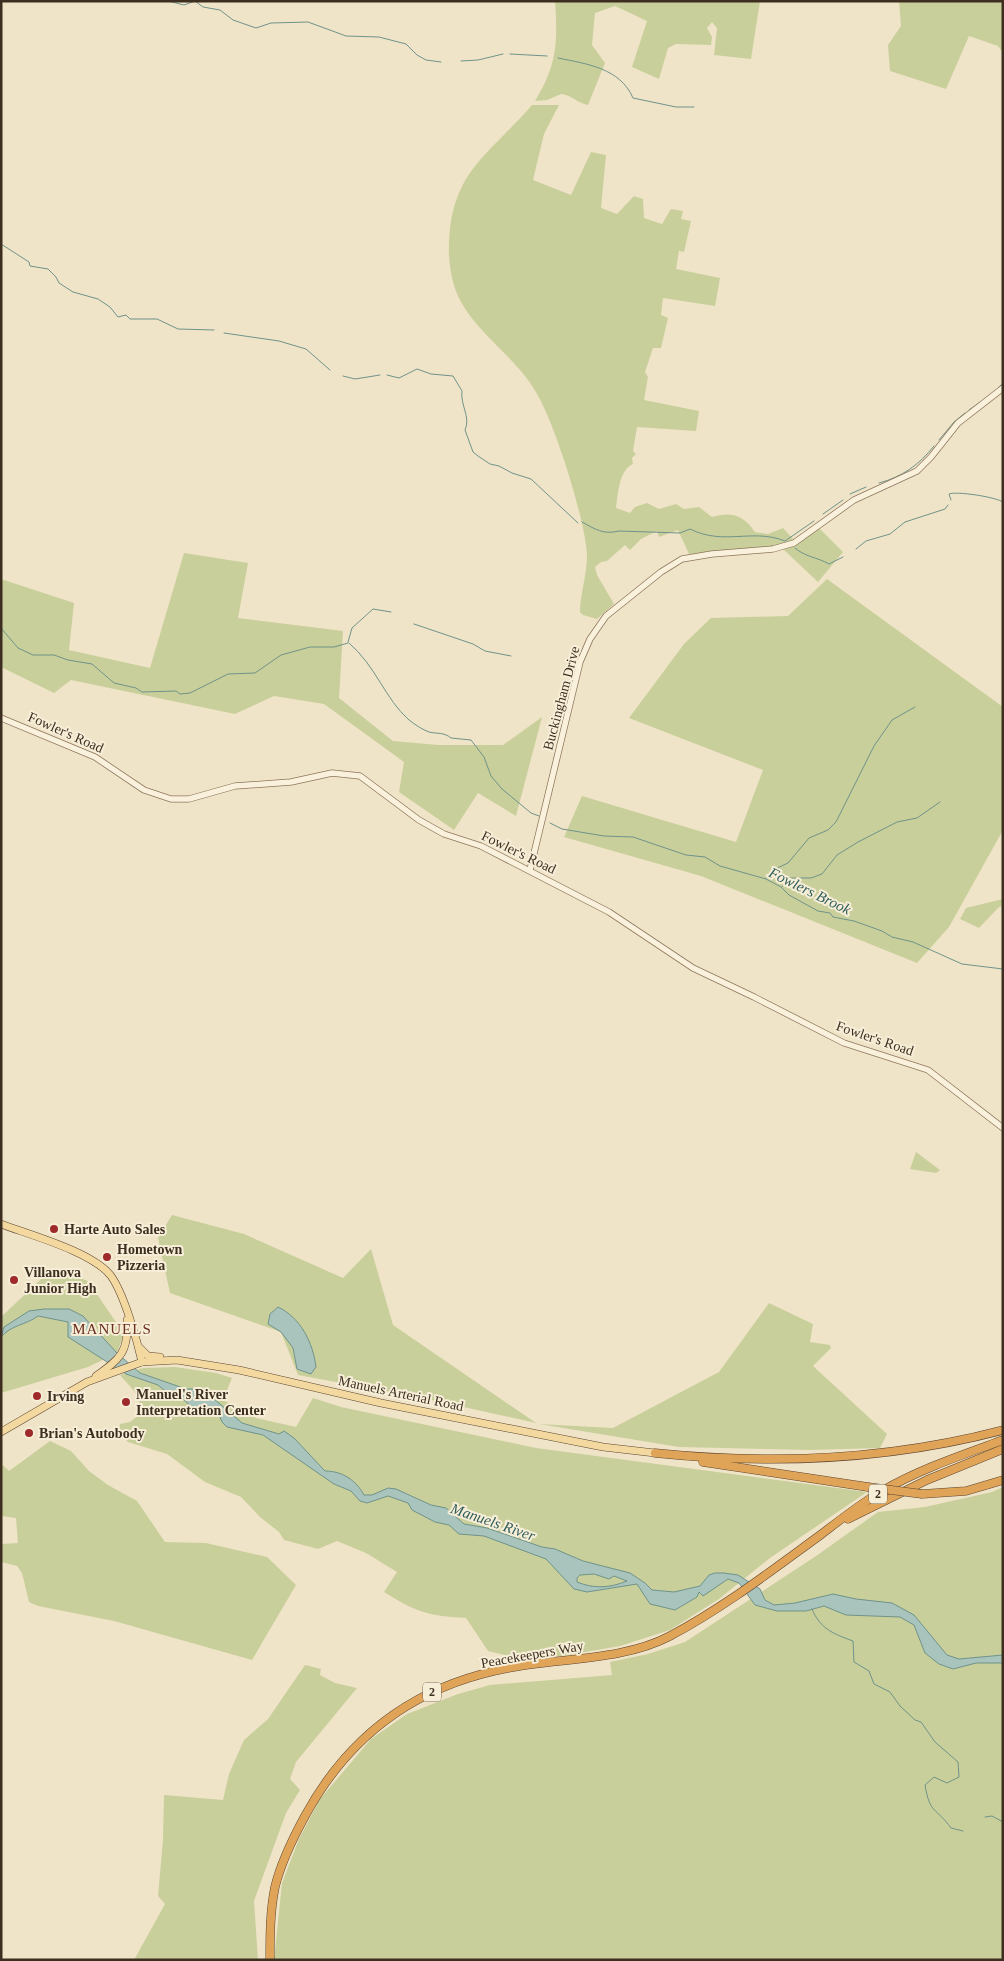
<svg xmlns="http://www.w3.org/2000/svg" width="1004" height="1961" font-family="'Times New Roman',serif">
	<rect width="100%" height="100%" fill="#f0e4c8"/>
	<g fill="#c9cf9b">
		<path d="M555 1H760L751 59 714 55 717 28 712 22 707 28 712 37 711 45 676 44 668 48 659 79 632 67 647 21 615 6 595 13 592 45 605 63 588 105C575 102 572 95 561 94L547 100 535 101C557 65 558 43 555 1Z"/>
		<path d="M899 1H1003V53L998 46 969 36 946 89 890 71 888 45 901 26Z"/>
		<path d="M532 105H559L544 134 533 180 571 195 591 152 606 155 601 208 617 214 634 196 643 199 644 218 662 224 671 209 683 211 681 219 691 221 684 252 679 251 676 269 720 278 715 306 663 298 661 315 668 318 661 348H653L645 372 648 377 644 400 699 411 696 431 637 427 633 451 636 454 632 458 633 464C619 470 618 494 616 508L630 513 635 507 647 503 659 509 676 504 684 509 699 507 712 517C731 511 744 515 755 532L768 534 783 528 794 540C762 554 723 550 689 554L678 530 659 537 657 531 641 539 630 550 625 545 607 561 601 562 595 567 597 575 614 604 597 619 583 615 580 612C580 594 587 575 587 556 586 522 555 424 537 394 519 361 484 339 464 307 452 289 448 264 449 242 452 170 490 154 532 105Z"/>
		<path d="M819 528 843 552 818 582 783 549 796 545Z"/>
		<path d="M184 553 248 563 238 618 343 631 339 698 393 741 439 745H503L542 717 516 816 478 793 454 830 399 792 404 762 324 704 274 696 235 714 71 680 54 693 1 667V579L74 603 69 650 150 668Z"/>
		<path d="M827 579 1003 707V830L949 927 917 963 701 876 564 837 582 796 736 842 763 770 629 718 684 644 711 618 788 616Z"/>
		<path d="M1003 899V905L998 908 979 928 960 919 966 908Z"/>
		<path d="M916 1152 940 1170 936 1173 910 1169Z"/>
		<path d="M172 1215 244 1234 343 1278 371 1249 393 1325 536 1423 423 1398 298 1375 281 1332 170 1293 158 1238Z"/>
		<path d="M53 1268 88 1281 124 1334 117 1353 88 1367 1 1393V1317Z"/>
		<path d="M769 1303 813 1324 810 1342 830 1345 831 1348 813 1366 887 1434 880 1448 810 1450 679 1447 539 1424 613 1428 719 1372Z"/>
		<path d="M175 1367 216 1373 232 1378 223 1400 256 1418 296 1427 313 1398 341 1407 536 1448 867 1492 770 1558 719 1599 670 1630 620 1646 562 1656 517 1658 488 1651 466 1618C428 1616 416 1612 384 1592L397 1572 366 1553 337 1541 318 1549 284 1540 279 1532 260 1517 241 1497 205 1482 167 1454 128 1442 119 1432 120 1424 130 1422 140 1414C143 1397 131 1388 120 1375L143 1368Z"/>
		<path d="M50 1441 71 1451 89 1471 108 1485 137 1501 165 1542 206 1543 267 1557 296 1585 252 1660 114 1621 38 1606 29 1602 22 1573 17 1566 1 1562V1544L18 1543 16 1518 1 1516V1466L3 1465 9 1471Z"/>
		<path d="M1003 1487V1960H274L282 1883 299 1839 320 1799 371 1739 407 1714 458 1694 490 1685 612 1675 610 1662 648 1654 685 1642 816 1556 878 1512 925 1507 992 1492Z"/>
		<path d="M305 1665 321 1669 320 1675 335 1683 357 1688 296 1762 290 1779 300 1790 286 1813 254 1901 258 1960H134L165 1904 158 1896 163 1840 164 1795 223 1800 229 1774 244 1740 268 1719Z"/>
	</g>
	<g fill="#a9c4bc" stroke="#6f938a" fill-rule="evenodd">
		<path d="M278 1307C301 1318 313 1343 316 1367L311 1374 297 1369 293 1348 281 1332 268 1324 270 1314Z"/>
		<path d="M44 1309H69L83 1316 117 1353 140 1373 186 1389H196L206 1392 242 1423 279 1434 284 1431 294 1438 325 1471C342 1471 356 1480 364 1495H372L388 1488 396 1489 431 1505 446 1508 464 1524 487 1528 542 1547 555 1549 583 1561 630 1573 645 1583 652 1590 674 1592 700 1586 709 1575 715 1573H724L738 1575 760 1589 765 1600 774 1605 795 1603 833 1594 856 1599 892 1603 914 1615 947 1655 959 1659 1003 1655V1663H976L953 1669 939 1664 925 1653 914 1625 900 1617 846 1615 824 1606 806 1611H777L755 1605 739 1583 728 1579 703 1596 699 1592 697 1597 675 1610 650 1604 637 1584 587 1592 574 1589 546 1559 484 1536 459 1534 449 1525 435 1522 412 1510 408 1503 388 1496 367 1503 360 1501 351 1491 334 1484 263 1435 227 1427 222 1422 219 1415H200L183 1399 170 1395 158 1385 126 1374 68 1337V1322L38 1316C26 1325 11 1325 1 1337L4 1327 29 1311ZM594 1574 609 1579 614 1576 627 1581C610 1588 594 1589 577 1582V1578L580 1575Z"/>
	</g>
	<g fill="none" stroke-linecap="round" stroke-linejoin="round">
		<g stroke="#6f938a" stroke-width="1">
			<path d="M168 1 184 5 195 1 203 7 220 10 233 20 256 28 271 23 308 22 346 36 379 37 406 44 417 55 426 60 441 62"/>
			<path d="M510 54 547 56"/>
			<path d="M558 58C587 64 620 68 633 98L676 107H694"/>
			<path d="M461 61 478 60 503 54"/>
			<path d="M1 244 29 262 30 266 48 269 56 277 59 283 73 292 98 299 110 307 118 317 126 315 130 319H157L178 329 214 330"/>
			<path d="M224 333 279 341 306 349 330 370"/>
			<path d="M387 375 399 378 417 369 431 374 453 376 462 391C460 405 471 417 465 430L473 452 478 456 490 464 499 466 512 473 531 479 578 523"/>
			<path d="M343 376 355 379 380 375"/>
			<path d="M999 387 1003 383"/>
			<path d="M969 410 979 403"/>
			<path d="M939 440 954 422 965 413"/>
			<path d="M879 483C902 477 919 465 934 446"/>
			<path d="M850 494 866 487"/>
			<path d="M951 500 949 494C957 491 996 497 1003 502"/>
			<path d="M823 514 843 500"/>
			<path d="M582 522C595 529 603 535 619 531L680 533 690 529C724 546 752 528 785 541L814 521"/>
			<path d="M795 548C805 557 817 557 829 564L843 557"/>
			<path d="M856 549 866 541 890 534 905 522 945 509 948 505"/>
			<path d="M414 624 473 644 485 651 511 656"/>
			<path d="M1 628 18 648 33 655H54L68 660 92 664 114 683 136 688 142 692 176 691 180 694 190 693 228 674 255 673 281 655 310 647H334L348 643"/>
			<path d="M348 642 352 628 373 609 391 612"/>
			<path d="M349 643C376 666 385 699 409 720 414 724 423 730 429 732 437 734 444 732 451 738L471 740 484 757 491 776 502 789 531 813 539 816"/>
			<path d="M550 823 562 829 604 836 633 837 686 855 705 857 720 866 766 879 781 887 789 895 818 911 830 913 833 917 854 921 882 931 892 937 913 942 962 964 1003 969"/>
			<path d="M766 878 771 871 788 863 809 838 828 830 836 822 874 746 892 720 915 707"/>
			<path d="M782 887 789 878H811L822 874 837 855 858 842 897 822 917 818 940 802"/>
			<path d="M812 1609C820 1629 834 1634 853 1641L854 1662 869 1671 874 1684 890 1692 900 1706 915 1720 921 1722 935 1742 958 1762 959 1777 947 1783 934 1777 925 1785C930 1815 936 1807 951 1828L963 1831"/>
			<path d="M985 1817 992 1816 1003 1822"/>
		</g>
		<g stroke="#8d765c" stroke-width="7">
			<g id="minor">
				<path d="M1 718 95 757 144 790 171 799H189L235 786 291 782 332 773 360 776 419 820 444 834 481 846 609 912 693 968 754 997 844 1043 928 1070 1003 1128"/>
				<path d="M530 870 580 662 590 639 606 616 661 572 682 559 712 554 773 549 794 543 854 500 917 471 931 457 958 423 1003 388"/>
			</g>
		</g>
		<g stroke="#5b4430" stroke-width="8">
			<g id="major">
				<path d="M1 1224C30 1235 93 1252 111 1276 124 1294 137 1340 142 1362"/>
				<path d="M139 1347 148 1356 160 1357"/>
				<path d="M96 1376C120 1359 129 1352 127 1320"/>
				<path d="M1 1432 87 1382 142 1362 177 1360 239 1370 381 1403 603 1447 655 1453"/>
			</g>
		</g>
		<g stroke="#5b4430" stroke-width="9">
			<g id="highway">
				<path d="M655 1453C771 1465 889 1460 1003 1430"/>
				<path d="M703 1462 868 1487"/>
				<path d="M922 1494 966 1491 1003 1480"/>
				<path d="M848 1519 927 1480 1003 1449"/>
				<path d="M270 1960C270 1936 270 1911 275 1887 281 1862 293 1838 305 1816 350 1733 420 1683 514 1667 563 1658 625 1660 670 1636 723 1608 771 1571 819 1536 840 1520 860 1504 882 1491 920 1469 962 1455 1003 1440"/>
			</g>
		</g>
		<use href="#minor" stroke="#faf1dc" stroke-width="5.5"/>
		<use href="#major" stroke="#f3d9a0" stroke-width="7"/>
		<use href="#highway" stroke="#e0a458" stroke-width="8"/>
		<g stroke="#5b4430" stroke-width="9" stroke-linecap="butt">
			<path id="highway-bridge" d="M868 1487 922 1494"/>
		</g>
		<use href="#highway-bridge" stroke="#e0a458" stroke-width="8"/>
	</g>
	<g fill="#9e2a2b" stroke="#f7eed8" stroke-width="2">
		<circle cx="54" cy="1229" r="5"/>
		<circle cx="107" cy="1257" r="5"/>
		<circle cx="14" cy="1280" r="5"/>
		<circle cx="37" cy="1396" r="5"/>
		<circle cx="126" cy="1402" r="5"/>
		<circle cx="29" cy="1433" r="5"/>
	</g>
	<g text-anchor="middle" stroke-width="4" stroke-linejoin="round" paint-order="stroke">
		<g fill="#f7eed8" stroke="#756857" stroke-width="1">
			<rect x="869" y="1484.5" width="18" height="19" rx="4"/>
			<rect x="423" y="1682.5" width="18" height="19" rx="4"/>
		</g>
		<g font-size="12" font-weight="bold" fill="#3d2e20">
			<text x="878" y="1498">2</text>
			<text x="432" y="1696">2</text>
		</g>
		<g font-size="14" fill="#3d2e20" stroke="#f7eed8">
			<text transform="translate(561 698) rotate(-75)" y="5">Buckingham Drive</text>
			<text transform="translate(66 732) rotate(24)" y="5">Fowler's Road</text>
			<text transform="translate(519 852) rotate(26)" y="5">Fowler's Road</text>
			<text transform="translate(875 1038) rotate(19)" y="5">Fowler's Road</text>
			<text transform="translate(401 1393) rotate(12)" y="5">Manuels Arterial Road</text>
			<text transform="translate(532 1654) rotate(-10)" y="5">Peacekeepers Way</text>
		</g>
		<g font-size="14" font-weight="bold" fill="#3d2e20" stroke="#f7eed8" text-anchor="start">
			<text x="64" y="1234">Harte Auto Sales</text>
			<text x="117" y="1254">Hometown<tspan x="117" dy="16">Pizzeria</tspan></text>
			<text x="24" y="1277">Villanova<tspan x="24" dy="16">Junior High</tspan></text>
			<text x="136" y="1399">Manuel's River<tspan x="136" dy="16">Interpretation Center</tspan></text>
			<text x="47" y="1401">Irving</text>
			<text x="39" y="1438">Brian's Autobody</text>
		</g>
		<g font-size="15" font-style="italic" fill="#2f5d5a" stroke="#f7eed8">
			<text transform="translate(810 891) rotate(26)" y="5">Fowlers Brook</text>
			<text transform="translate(493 1522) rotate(19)" y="5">Manuels River</text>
		</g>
		<g font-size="15" letter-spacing="1" fill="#6b2e1e" stroke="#f7eed8">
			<text x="112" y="1334">MANUELS</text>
		</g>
	</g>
	<rect width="1004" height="1961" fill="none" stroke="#3d2e20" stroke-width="5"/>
</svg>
